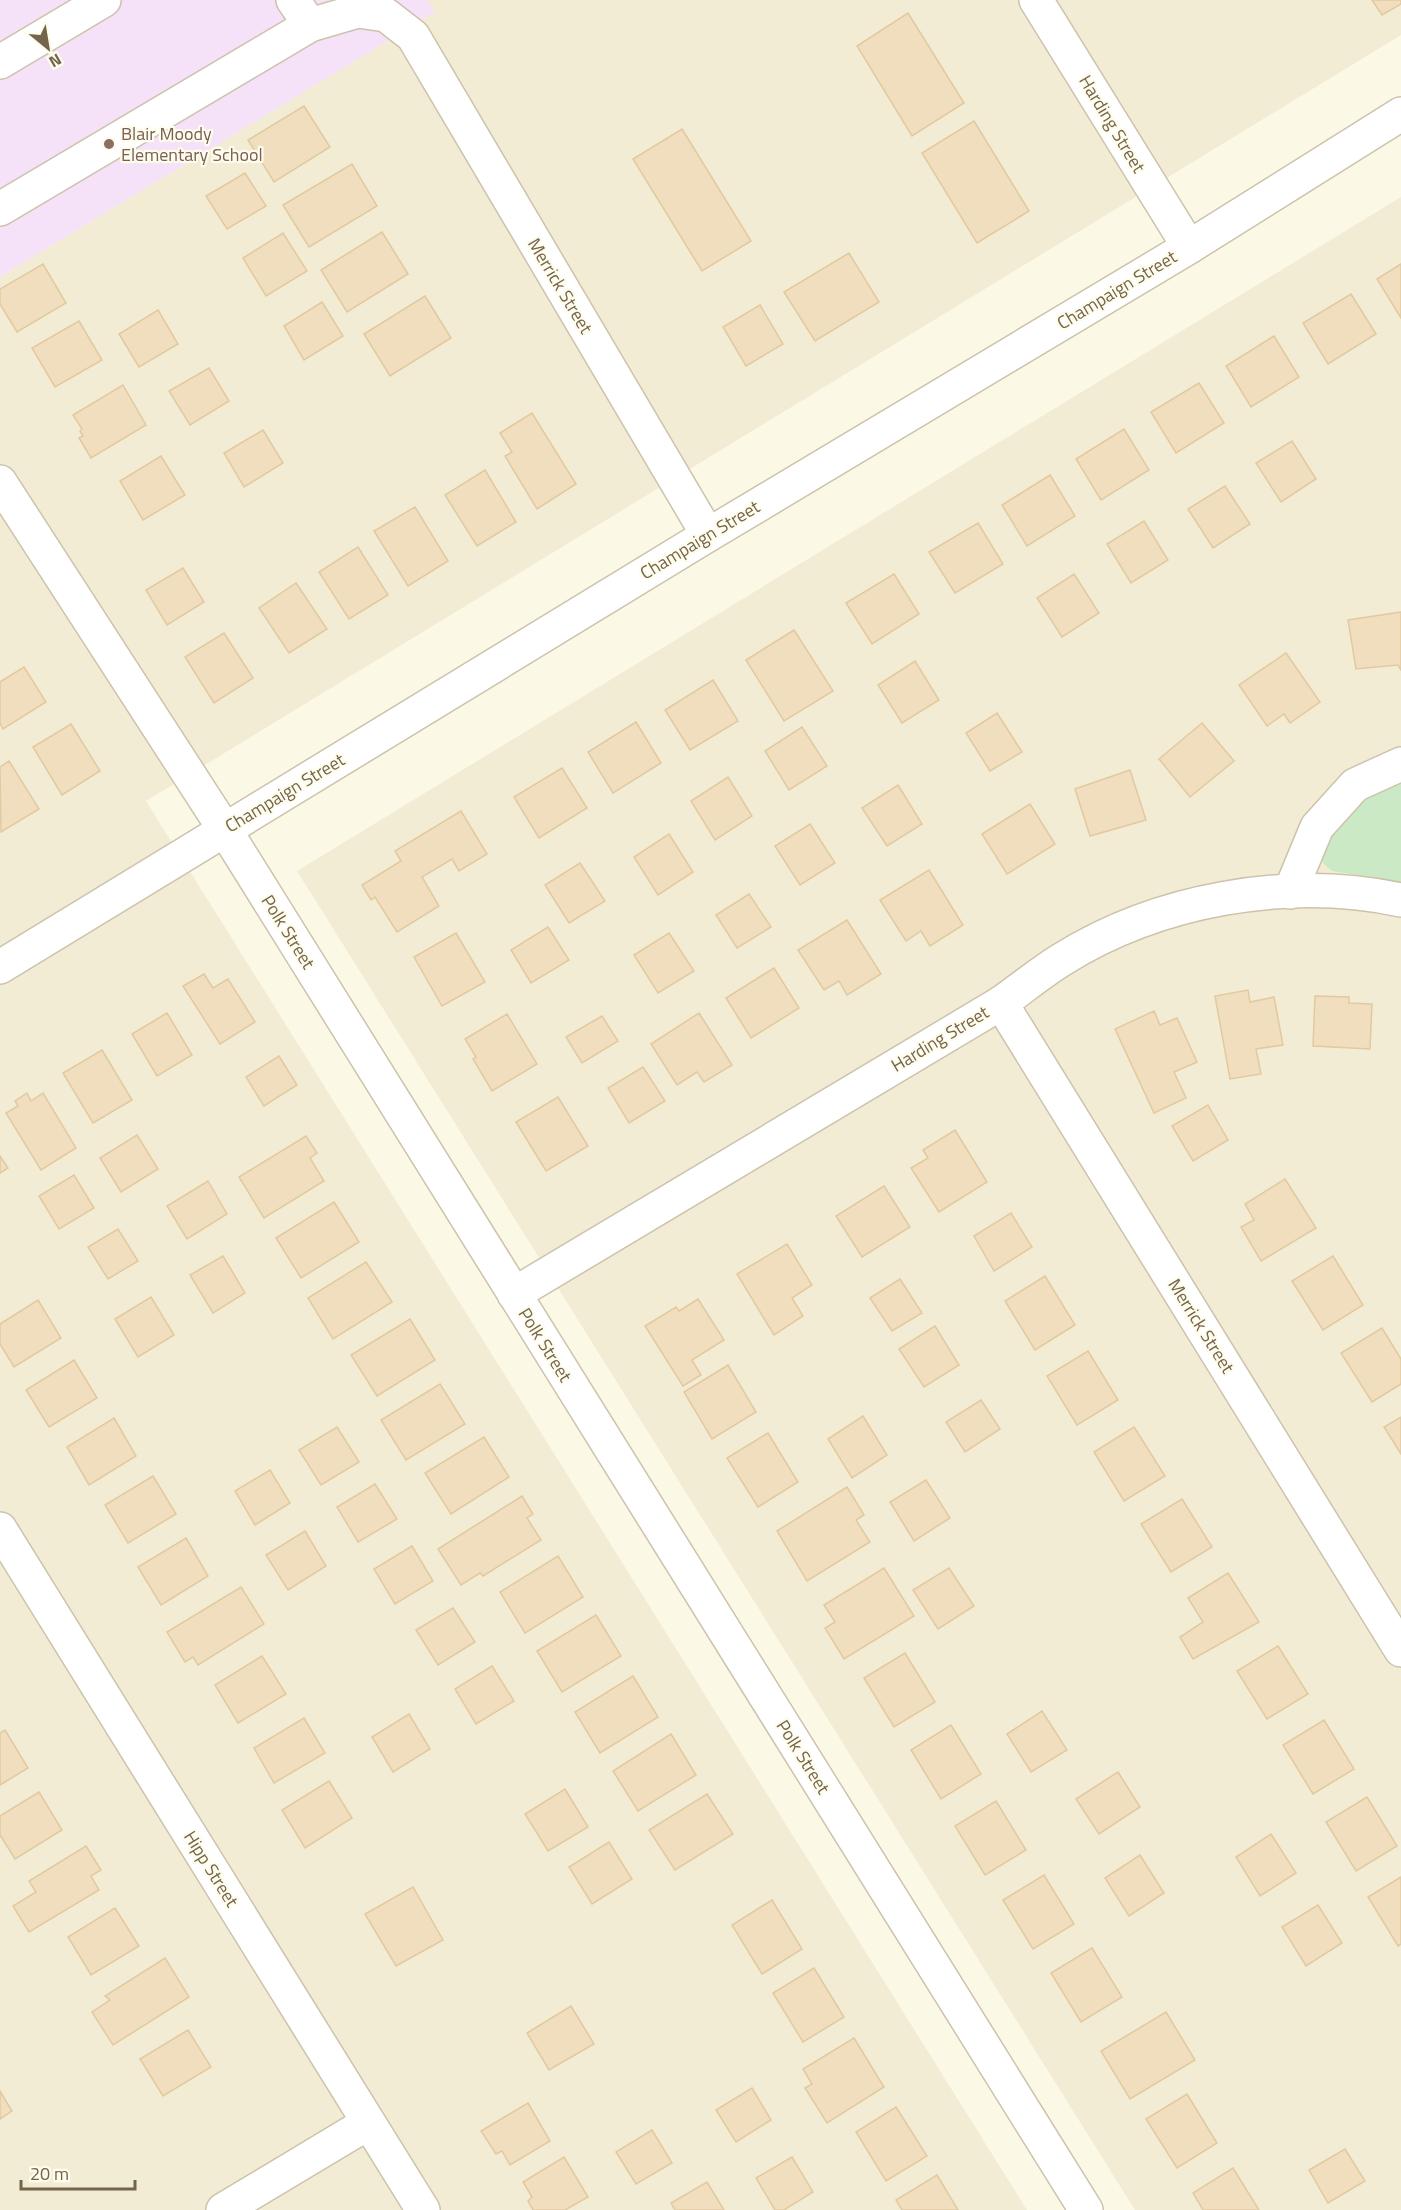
<svg xmlns="http://www.w3.org/2000/svg" width="1401" height="2210" font-family="'Titillium Web',sans-serif">
	<rect width="100%" height="100%" fill="#fcf8e6"/>
	<g fill="#f3ecd4">
		<path d="M427 0H1401V35L146 801 1027 2210H0V277L434 12Z"/>
		<path d="M1401 197V2210H1135L297 871Z"/>
	</g>
	<path fill="#f5e2f8" d="M0 0H427L435 12 0 277Z"/>
	<path fill="#cae9c4" d="M1401 779V882L1332 871 1323 863 1321 856 1327 841 1375 788Z"/>
	<g fill="#f0debe" stroke="#e2c99f" stroke-width="1.5">
		<path d="M1372 0H1401V4L1382 15Z"/>
		<path d="M908 13 964 103 912 136 857 46Z"/>
		<path d="M304 106 330 147 274 182 248 140Z"/>
		<path d="M974 121 1029 211 977 243 922 153Z"/>
		<path d="M682 129 751 241 702 271 633 159Z"/>
		<path d="M352 164 377 206 309 247 283 205Z"/>
		<path d="M245 173 266 206 227 229 206 196Z"/>
		<path d="M382 232 408 274 347 312 321 270Z"/>
		<path d="M283 233 307 271 266 296 243 258Z"/>
		<path d="M849 253 879 302 815 341 784 292Z"/>
		<path d="M43 264 66 303 17 332 0 304V289Z"/>
		<path d="M1401 264V318L1377 279Z"/>
		<path d="M1351 294 1376 334 1328 364 1303 323Z"/>
		<path d="M425 296 451 338 390 376 364 334Z"/>
		<path d="M322 302 343 336 304 360 284 326Z"/>
		<path d="M760 305 783 344 746 366 723 327Z"/>
		<path d="M158 310 178 344 139 367 119 334Z"/>
		<path d="M79 321 102 360 55 387 32 348Z"/>
		<path d="M1274 336 1299 377 1251 407 1226 366Z"/>
		<path d="M209 368 229 401 190 425 169 391Z"/>
		<path d="M1199 383 1224 423 1176 453 1151 412Z"/>
		<path d="M123 385 146 425 91 458 79 438 83 436 80 431 82 429 73 415Z"/>
		<path d="M532 413 576 484 537 509 505 456 512 452 500 433Z"/>
		<path d="M1124 429 1149 470 1101 500 1076 459Z"/>
		<path d="M263 430 283 463 244 487 224 453Z"/>
		<path d="M1292 441 1316 479 1281 502 1256 463Z"/>
		<path d="M161 456 185 495 143 520 120 481Z"/>
		<path d="M485 470 516 522 477 546 445 495Z"/>
		<path d="M1050 475 1075 516 1027 546 1002 505Z"/>
		<path d="M1225 486 1250 524 1213 548 1188 509Z"/>
		<path d="M415 507 448 561 408 586 374 531Z"/>
		<path d="M1144 521 1168 560 1131 583 1107 544Z"/>
		<path d="M978 523 1003 564 955 593 929 552Z"/>
		<path d="M358 547 388 595 349 619 319 572Z"/>
		<path d="M183 568 204 602 167 625 146 590Z"/>
		<path d="M894 574 919 614 872 644 846 603Z"/>
		<path d="M1074 574 1099 613 1062 637 1037 598Z"/>
		<path d="M296 583 327 629 289 653 259 608Z"/>
		<path d="M1401 612V670L1398 665 1356 669 1348 620Z"/>
		<path d="M794 630 833 691 784 721 746 660Z"/>
		<path d="M224 633 253 678 214 703 185 657Z"/>
		<path d="M1286 653 1320 702 1290 723 1284 714 1267 726 1239 685Z"/>
		<path d="M915 661 939 700 902 723 878 685Z"/>
		<path d="M24 667 46 702 3 729 0 723V682Z"/>
		<path d="M713 680 738 721 690 750 665 710Z"/>
		<path d="M997 713 1022 752 990 771 966 733Z"/>
		<path d="M636 722 661 763 613 793 588 752Z"/>
		<path d="M1202 723 1234 761 1190 797 1159 759Z"/>
		<path d="M71 724 100 771 62 795 33 747Z"/>
		<path d="M802 727 827 766 789 790 765 751Z"/>
		<path d="M9 761 39 809 1 832 0 767Z"/>
		<path d="M562 768 587 808 539 838 514 797Z"/>
		<path d="M1130 770 1146 820 1090 836 1075 789Z"/>
		<path d="M728 777 752 816 715 840 691 801Z"/>
		<path d="M898 785 922 824 887 846 862 808Z"/>
		<path d="M1030 804 1055 844 1007 874 982 834Z"/>
		<path d="M461 811 487 854 459 871 452 859 422 877 439 906 397 932 375 897 371 900 362 885 401 861 395 851Z"/>
		<path d="M810 824 835 863 800 885 775 846Z"/>
		<path d="M669 834 693 872 658 895 634 857Z"/>
		<path d="M580 863 605 901 569 923 545 885Z"/>
		<path d="M929 870 963 925 930 946 921 931 906 941 880 900Z"/>
		<path d="M749 894 771 927 737 948 716 915Z"/>
		<path d="M847 920 881 974 847 995 839 981 824 990 798 950Z"/>
		<path d="M548 927 569 960 531 983 511 950Z"/>
		<path d="M456 933 485 982 442 1006 414 957Z"/>
		<path d="M669 933 694 971 658 993 634 955Z"/>
		<path d="M774 968 799 1008 751 1038 726 998Z"/>
		<path d="M204 974 213 988 228 979 255 1022 220 1044 183 986Z"/>
		<path d="M1248 990 1250 1002 1274 997 1283 1045 1256 1049 1261 1074 1230 1079 1215 996Z"/>
		<path d="M1315 996 1349 997V1003L1372 1004 1370 1049 1313 1046Z"/>
		<path d="M1154 1011 1160 1025 1177 1018 1197 1062 1174 1072 1186 1098 1154 1113 1115 1029Z"/>
		<path d="M167 1013 192 1055 157 1076 132 1034Z"/>
		<path d="M699 1013 732 1065 704 1082 697 1072 677 1085 651 1044Z"/>
		<path d="M507 1014 537 1064 492 1091 473 1059 476 1057 465 1039Z"/>
		<path d="M602 1016 618 1041 582 1063 566 1037Z"/>
		<path d="M102 1050 132 1100 93 1123 63 1073Z"/>
		<path d="M279 1056 297 1085 264 1106 246 1077Z"/>
		<path d="M643 1067 665 1101 629 1123 608 1088Z"/>
		<path d="M27 1093 31 1101 43 1093 76 1148 41 1170 6 1113 18 1106 15 1101Z"/>
		<path d="M558 1097 588 1146 546 1171 516 1122Z"/>
		<path d="M1208 1105 1228 1140 1193 1161 1172 1126Z"/>
		<path d="M955 1130 987 1182 939 1212 911 1168 928 1158 923 1150Z"/>
		<path d="M137 1135 158 1169 121 1192 100 1158Z"/>
		<path d="M306 1136 317 1153 310 1158 324 1181 264 1218 239 1177Z"/>
		<path d="M0 1156 8 1168 0 1173Z"/>
		<path d="M74 1175 94 1208 59 1229 39 1196Z"/>
		<path d="M1285 1179 1316 1228 1261 1261 1241 1227 1254 1220 1245 1204Z"/>
		<path d="M208 1181 227 1214 187 1239 167 1206Z"/>
		<path d="M884 1186 910 1227 862 1257 836 1216Z"/>
		<path d="M334 1202 359 1242 301 1278 276 1238Z"/>
		<path d="M1011 1213 1032 1247 994 1271 974 1236Z"/>
		<path d="M118 1229 138 1261 108 1279 88 1247Z"/>
		<path d="M787 1244 812 1285 792 1298 803 1316 774 1335 737 1274Z"/>
		<path d="M223 1256 245 1293 213 1313 190 1275Z"/>
		<path d="M1333 1256 1363 1305 1323 1330 1292 1281Z"/>
		<path d="M366 1262 392 1302 333 1339 308 1298Z"/>
		<path d="M1045 1276 1075 1325 1035 1350 1005 1301Z"/>
		<path d="M900 1279 922 1313 892 1331 870 1298Z"/>
		<path d="M151 1297 174 1335 138 1357 115 1319Z"/>
		<path d="M698 1299 724 1340 692 1360 701 1375 683 1386 645 1326 676 1307 679 1311Z"/>
		<path d="M38 1300 61 1338 14 1367 0 1344V1324Z"/>
		<path d="M410 1319 435 1360 377 1396 351 1355Z"/>
		<path d="M935 1326 959 1365 924 1387 899 1349Z"/>
		<path d="M1382 1328 1401 1359V1384L1372 1402 1341 1353Z"/>
		<path d="M1088 1351 1118 1400 1077 1425 1047 1376Z"/>
		<path d="M74 1360 97 1398 49 1427 26 1390Z"/>
		<path d="M728 1365 756 1412 712 1439 684 1392Z"/>
		<path d="M440 1384 465 1424 406 1460 381 1420Z"/>
		<path d="M981 1400 1000 1429 965 1452 946 1422Z"/>
		<path d="M863 1416 887 1455 852 1478 828 1439Z"/>
		<path d="M1401 1417V1454L1384 1427Z"/>
		<path d="M114 1418 136 1456 89 1485 67 1447Z"/>
		<path d="M337 1427 359 1462 321 1485 299 1450Z"/>
		<path d="M1134 1427 1165 1476 1124 1501 1094 1452Z"/>
		<path d="M768 1433 798 1482 758 1507 727 1458Z"/>
		<path d="M484 1437 509 1477 451 1514 425 1473Z"/>
		<path d="M270 1470 290 1503 255 1525 235 1491Z"/>
		<path d="M153 1476 176 1514 128 1543 105 1505Z"/>
		<path d="M926 1480 950 1518 914 1541 890 1502Z"/>
		<path d="M375 1484 397 1519 358 1542 337 1507Z"/>
		<path d="M847 1487 864 1515 856 1520 870 1542 807 1581 777 1531Z"/>
		<path d="M522 1496 533 1514 527 1518 541 1540 483 1576 480 1573 461 1585 438 1549Z"/>
		<path d="M1182 1499 1212 1547 1171 1572 1141 1524Z"/>
		<path d="M305 1531 326 1566 288 1590 266 1555Z"/>
		<path d="M186 1538 208 1576 161 1605 138 1567Z"/>
		<path d="M412 1546 433 1581 395 1604 374 1569Z"/>
		<path d="M558 1556 583 1597 525 1633 500 1592Z"/>
		<path d="M884 1568 914 1616 844 1659 825 1628 835 1622 824 1605Z"/>
		<path d="M949 1568 974 1606 938 1629 913 1590Z"/>
		<path d="M1228 1573 1259 1622 1193 1659 1180 1637 1203 1622 1188 1598Z"/>
		<path d="M241 1587 264 1624 198 1665 193 1657 185 1662 167 1632Z"/>
		<path d="M453 1608 475 1642 438 1665 416 1630Z"/>
		<path d="M596 1615 621 1656 562 1692 537 1651Z"/>
		<path d="M1278 1646 1308 1694 1267 1719 1237 1671Z"/>
		<path d="M905 1653 935 1702 894 1727 864 1678Z"/>
		<path d="M262 1656 286 1694 238 1723 215 1685Z"/>
		<path d="M492 1666 514 1701 476 1724 455 1689Z"/>
		<path d="M633 1676 658 1717 600 1753 575 1712Z"/>
		<path d="M1042 1711 1067 1750 1031 1772 1007 1734Z"/>
		<path d="M409 1714 430 1749 393 1772 372 1737Z"/>
		<path d="M304 1718 325 1753 274 1783 254 1748Z"/>
		<path d="M1324 1720 1354 1769 1313 1794 1283 1745Z"/>
		<path d="M951 1725 981 1774 941 1799 911 1750Z"/>
		<path d="M5 1730 28 1768 0 1785V1733Z"/>
		<path d="M671 1734 696 1775 638 1811 613 1771Z"/>
		<path d="M1118 1772 1140 1807 1099 1834 1076 1799Z"/>
		<path d="M329 1781 352 1818 305 1848 282 1810Z"/>
		<path d="M565 1789 588 1827 548 1851 525 1814Z"/>
		<path d="M39 1792 62 1830 15 1859 0 1835V1816Z"/>
		<path d="M707 1794 733 1834 675 1870 649 1830Z"/>
		<path d="M1367 1797 1397 1846 1356 1871 1326 1822Z"/>
		<path d="M996 1801 1026 1850 985 1875 955 1826Z"/>
		<path d="M1271 1834 1296 1873 1260 1896 1236 1857Z"/>
		<path d="M609 1842 632 1879 592 1904 569 1867Z"/>
		<path d="M86 1846 101 1870 91 1876 99 1890 29 1932 13 1906 36 1892 29 1881Z"/>
		<path d="M1140 1855 1164 1893 1129 1916 1105 1878Z"/>
		<path d="M1044 1875 1074 1924 1033 1949 1003 1900Z"/>
		<path d="M1401 1877V1944L1398 1946 1368 1897Z"/>
		<path d="M413 1887 443 1940 396 1966 365 1914Z"/>
		<path d="M772 1900 802 1949 762 1974 732 1925Z"/>
		<path d="M1318 1905 1342 1943 1306 1966 1282 1927Z"/>
		<path d="M115 1908 139 1946 91 1975 68 1937Z"/>
		<path d="M1092 1948 1122 1997 1081 2022 1051 1973Z"/>
		<path d="M165 1958 189 1997 113 2045 92 2012 110 2000 105 1996Z"/>
		<path d="M814 1968 844 2017 803 2042 773 1993Z"/>
		<path d="M571 2006 594 2044 549 2070 527 2033Z"/>
		<path d="M1166 2012 1195 2060 1130 2099 1101 2051Z"/>
		<path d="M188 2030 211 2067 163 2096 140 2059Z"/>
		<path d="M854 2038 884 2087 827 2123 805 2088 812 2084 803 2069Z"/>
		<path d="M752 2088 771 2120 736 2142 716 2110Z"/>
		<path d="M0 2091 12 2111 0 2119Z"/>
		<path d="M1187 2094 1217 2143 1177 2168 1146 2119Z"/>
		<path d="M528 2103 550 2141 510 2165 502 2151 496 2154 481 2131Z"/>
		<path d="M896 2107 927 2156 886 2181 856 2132Z"/>
		<path d="M652 2130 672 2163 636 2184 616 2152Z"/>
		<path d="M1345 2149 1365 2181 1328 2203 1309 2170Z"/>
		<path d="M564 2157 588 2197 565 2210H533L528 2201 532 2197 523 2182Z"/>
		<path d="M792 2157 813 2192 784 2210H775L756 2178Z"/>
		<path d="M1233 2168 1259 2210H1203L1193 2193Z"/>
		<path d="M937 2175 958 2210H902L896 2200Z"/>
		<path d="M707 2182 724 2210H675L671 2203Z"/>
	</g>
	<g fill="none" stroke-linecap="round" stroke-linejoin="round">
		<g stroke="#cdc3ac" stroke-width="36">
			<g id="minor">
				<path d="M293 0 310 25"/>
				<path d="M1036 0 1189 247"/>
				<path d="M0 62 104 0"/>
				<path d="M0 209 310 25 358 11 386 15 413 36 708 535"/>
				<path d="M0 482 225 830 1086 2210"/>
				<path d="M1290 892 1317 827 1355 785 1401 764"/>
				<path d="M0 967 708 535 1189 247 1401 114"/>
				<path d="M1001 1003 1401 1650"/>
				<path d="M514 1294 1001 1003C1021 989 1040 973 1061 960 1158 899 1289 876 1401 900"/>
				<path d="M0 1529 423 2210"/>
				<path d="M223 2210 368 2123"/>
			</g>
		</g>
		<use href="#minor" stroke="#fff" stroke-width="33"/>
	</g>
	<circle fill="#8d6e63" stroke="#fefcec" stroke-width="2" cx="109" cy="144" r="6"/>
	<g text-anchor="middle" stroke-width="4.5" stroke-linejoin="round" paint-order="stroke">
		<g font-size="18" fill="#74644b" stroke="#fefcec">
			<text transform="translate(1112 124) rotate(59)" y="6">Harding Street</text>
			<text transform="translate(560 286) rotate(59)" y="6">Merrick Street</text>
			<text transform="translate(1117 290) rotate(-31)" y="6">Champaign Street</text>
			<text transform="translate(700 540) rotate(-31)" y="6">Champaign Street</text>
			<text transform="translate(285 793) rotate(-31)" y="6">Champaign Street</text>
			<text transform="translate(288 932) rotate(58)" y="6">Polk Street</text>
			<text transform="translate(940 1039) rotate(-31)" y="6">Harding Street</text>
			<text transform="translate(1201 1326) rotate(58)" y="6">Merrick Street</text>
			<text transform="translate(545 1345) rotate(58)" y="6">Polk Street</text>
			<text transform="translate(803 1757) rotate(58)" y="6">Polk Street</text>
			<text transform="translate(211 1869) rotate(58)" y="6">Hipp Street</text>
		</g>
		<g font-size="18" fill="#785e54" stroke="#fefcec" text-anchor="start">
			<text x="121" y="140">Blair Moody<tspan x="121" dy="21">Elementary School</tspan></text>
		</g>
	</g>
	<g transform="translate(48 48) rotate(150)" stroke="#fefcec" stroke-width="4.5" paint-order="stroke">
	<path d="M0-4.5L10 22L0 15L-10 22Z" fill="#74644b"/>
	<text y="-9" font-size="16" font-weight="bold" text-anchor="middle" fill="#74644b">N</text>
	</g>
	<path d="M21 2180v9h114v-9" fill="none" stroke="#74644b" stroke-width="3"/>
	<text x="30" y="2180" font-size="18" fill="#74644b" stroke="#fefcec" stroke-width="4.5" paint-order="stroke">20 m</text>
</svg>
